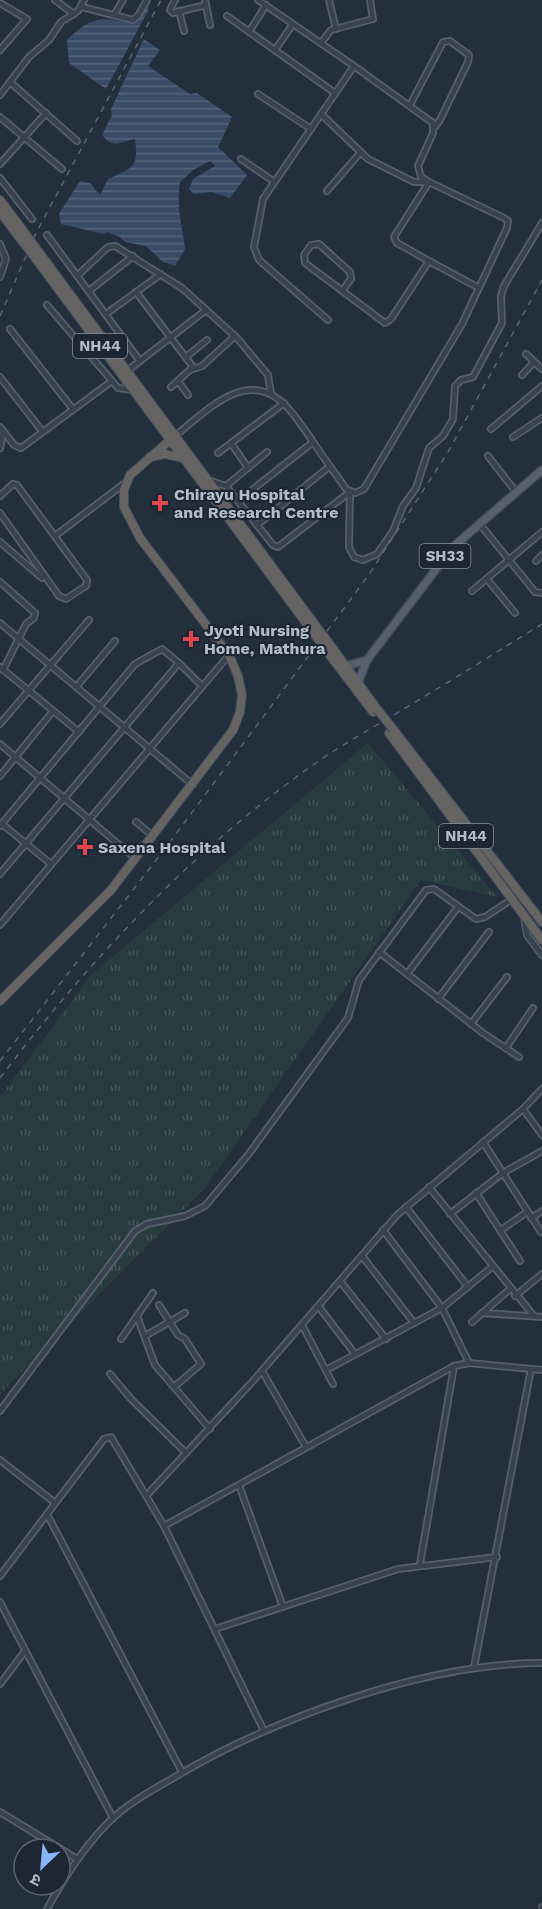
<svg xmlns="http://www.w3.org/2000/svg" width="542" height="1909" font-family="'Work Sans','Noto Sans Devanagari',sans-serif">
	<defs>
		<pattern id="grass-tufts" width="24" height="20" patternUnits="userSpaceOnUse" patternTransform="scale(1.5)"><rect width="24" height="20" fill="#263c3f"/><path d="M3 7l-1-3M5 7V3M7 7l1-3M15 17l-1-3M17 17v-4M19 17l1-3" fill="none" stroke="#435659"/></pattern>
		<pattern id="water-rules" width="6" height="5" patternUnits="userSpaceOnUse" patternTransform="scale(1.5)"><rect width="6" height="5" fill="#394c67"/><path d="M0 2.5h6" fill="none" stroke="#53647b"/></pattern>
	</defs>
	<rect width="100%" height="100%" fill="#242f3e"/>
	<path fill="url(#grass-tufts)" d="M368 743 497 897 421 880 205 1188 0 1394V1097L92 974Z"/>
	<g fill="url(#water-rules)">
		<path d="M142 7 149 9 106 89 69 63 67 40C91 16 100 17 132 23Z"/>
		<path d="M144 39 160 50 148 66 190 94 197 93 232 117 218 147 247 175 230 198 211 192 194 194 189 189 193 179 215 166 210 161 193 170 180 182C176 208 182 223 185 249L175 266 163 262 146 246 125 242 120 237 107 232 104 234 61 224 59 214 80 181 90 183 100 195 108 179C132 168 139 168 135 139 121 141 114 150 102 135L112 115 111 109Z"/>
	</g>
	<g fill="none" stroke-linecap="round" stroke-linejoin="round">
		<g stroke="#565f6c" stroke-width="8">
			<g id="minor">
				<path d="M55 0 74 14"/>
				<path d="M175 0 170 10 173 13 206 5"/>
				<path d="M205 0 210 25"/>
				<path d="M258 0 354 66 263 199 254 247 259 260 328 320"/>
				<path d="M329 0 336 29"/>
				<path d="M0 3 27 19 0 50"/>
				<path d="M82 7 133 20 138 16 147 0"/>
				<path d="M179 11 184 31"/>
				<path d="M114 15 123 0"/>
				<path d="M227 16 335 93"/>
				<path d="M249 32 266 5"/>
				<path d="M321 43 331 30 373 19 370 0"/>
				<path d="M275 50 293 24"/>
				<path d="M354 66 433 123V133L418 166 421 177 429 182 394 237 397 243 429 261"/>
				<path d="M10 82 77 141"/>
				<path d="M258 94 311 129"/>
				<path d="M0 95 29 57 49 40 61 22 78 11 84 0"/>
				<path d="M410 105 443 42 450 41 469 55 468 62 440 120 434 128"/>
				<path d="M0 117 62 169"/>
				<path d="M241 159 273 181"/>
				<path d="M0 164 46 113"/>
				<path d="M0 178 32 219"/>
				<path d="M327 191 360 153"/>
				<path d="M47 235 140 361"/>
				<path d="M77 276 108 247 115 246 182 288 237 338 268 375 271 394"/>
				<path d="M89 291 133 256"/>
				<path d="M342 291 351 279 350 272 319 244 311 245 304 255 305 263 385 323 391 319 429 261 479 288"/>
				<path d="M136 292 193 367 171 387"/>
				<path d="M47 305 118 388 133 390"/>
				<path d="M106 314 161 274"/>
				<path d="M10 329 72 408"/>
				<path d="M526 354 542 369"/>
				<path d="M186 357 207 340"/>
				<path d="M193 369 202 366 235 336"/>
				<path d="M127 371 206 310"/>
				<path d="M522 375 534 362"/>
				<path d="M0 377 42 431"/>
				<path d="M178 381 188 395"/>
				<path d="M0 427 14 445 21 448 112 381"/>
				<path d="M491 429 542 386"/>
				<path d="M176 435C194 421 214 401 236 393 276 379 295 417 314 443 324 459 336 474 346 489L355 493 364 489 462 324 507 228 508 221 504 218 429 182H414L368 159 321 114"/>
				<path d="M513 437 542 418"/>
				<path d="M231 443 248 468"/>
				<path d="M0 448 3 432"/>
				<path d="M218 453 284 403"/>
				<path d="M488 456 516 492"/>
				<path d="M208 480 226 486 273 545 278 547 350 492"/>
				<path d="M226 486 267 452"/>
				<path d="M350 492 349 547 354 557 363 560 377 554 393 531 403 506 416 488 429 448 443 436 453 419 455 386 461 380 473 377 502 323 501 296 504 286 542 223"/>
				<path d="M0 496 13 484 17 485 87 580 86 586 66 599 59 596 0 513"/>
				<path d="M238 501 313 442"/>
				<path d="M479 523 535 592 542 593"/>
				<path d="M257 525 330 466"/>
				<path d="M55 536 125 483"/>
				<path d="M0 542 42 578"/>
				<path d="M536 561 542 555"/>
				<path d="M487 579 515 613"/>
				<path d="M0 582 35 613 34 618 26 624 3 670"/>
				<path d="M472 591 542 532"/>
				<path d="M0 623 193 785"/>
				<path d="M0 667 79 732"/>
				<path d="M77 686 115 641"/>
				<path d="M0 724 89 620"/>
				<path d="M0 744 136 859"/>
				<path d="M0 776 53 711"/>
				<path d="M136 822 153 836"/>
				<path d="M2 824 51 864"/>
				<path d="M0 826 135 664 162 649 179 663"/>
				<path d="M0 874 179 663 202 686"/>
				<path d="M0 925 229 655"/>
				<path d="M379 952 483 1033 519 1057"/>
				<path d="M407 974 458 907"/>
				<path d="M438 999 489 932"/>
				<path d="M471 1024 507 977"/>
				<path d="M506 1048 533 1008"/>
				<path d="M523 1109 542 1135"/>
				<path d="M483 1142 541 1232"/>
				<path d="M429 1187 534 1316"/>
				<path d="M476 1193 520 1261"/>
				<path d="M406 1207 468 1287"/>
				<path d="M450 1214 503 1173 542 1151"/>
				<path d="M531 1218 542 1211"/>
				<path d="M383 1230 442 1308 469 1363"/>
				<path d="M501 1230 527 1212"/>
				<path d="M362 1256 414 1323"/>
				<path d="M340 1281 386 1339"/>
				<path d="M515 1296 542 1274"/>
				<path d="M159 1305 178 1335 185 1339 201 1364 174 1387"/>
				<path d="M319 1307 355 1354"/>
				<path d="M482 1313 542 1317"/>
				<path d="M137 1316 155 1365 210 1429"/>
				<path d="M472 1322 510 1289"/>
				<path d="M302 1325 333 1384"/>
				<path d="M145 1336 185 1313"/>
				<path d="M121 1339 153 1293"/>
				<path d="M326 1370 442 1308 492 1267"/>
				<path d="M262 1371 306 1447"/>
				<path d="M110 1374 131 1399 186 1453"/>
				<path d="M0 1411 135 1231 147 1224 185 1216 205 1206 248 1155 348 1018 359 980 426 890 434 889 476 919 485 917 512 899"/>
				<path d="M0 1460 54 1502"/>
				<path d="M239 1485 283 1607"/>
				<path d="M147 1495 253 1381 397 1215 523 1109 542 1089"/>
				<path d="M47 1514 182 1772"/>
				<path d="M164 1526 454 1366 469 1363 542 1370"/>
				<path d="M420 1564 454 1366"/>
				<path d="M0 1576 104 1439 111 1437 164 1526 264 1731"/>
				<path d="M0 1602 113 1818"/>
				<path d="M215 1629 398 1569 497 1557"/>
				<path d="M474 1667 531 1369"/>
				<path d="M0 1684 25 1651"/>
				<path d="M0 1812 77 1859"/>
				<path d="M47 1909C65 1876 86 1843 114 1817 132 1801 154 1789 175 1777 274 1718 426 1663 542 1663"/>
			</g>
		</g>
		<g stroke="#565f6c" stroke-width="8">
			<g id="tertiary">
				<path d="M0 244 6 259 0 277"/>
				<path d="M524 917 527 935 542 955"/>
				<path d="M542 1909V1907"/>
			</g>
		</g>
		<g stroke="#414a57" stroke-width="10">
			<g id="primary">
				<path d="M346 666 367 660"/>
				<path d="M358 683 367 660 453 547 542 470"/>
			</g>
		</g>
		<g stroke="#434c59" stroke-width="10">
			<g id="trunk">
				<path d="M0 200 27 236"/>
				<path d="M0 212 22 241"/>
				<path d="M35 247 316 626"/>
				<path d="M30 251 312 631"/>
				<path d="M150 457 165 454 182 458"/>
				<path d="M334 650 377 709"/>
				<path d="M329 654 373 712"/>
				<path d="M393 729 542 922"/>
				<path d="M389 733 542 940"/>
				<path d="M0 1001 111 890 233 730 240 712 242 695 238 676 229 655 140 538 124 507V490L130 475 176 435"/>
			</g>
		</g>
		<use href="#minor" stroke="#38414e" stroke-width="4.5"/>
		<use href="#tertiary" stroke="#38414e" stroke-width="5"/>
		<use href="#primary" stroke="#56606e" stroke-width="7"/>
		<use href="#trunk" stroke="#656462" stroke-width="8"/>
		<g stroke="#5a6575" stroke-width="1.5" stroke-dasharray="6 6" stroke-linecap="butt">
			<path d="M0 316 36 233 161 0"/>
			<path d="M0 1061 164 850 368 576 448 452 542 280"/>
			<path d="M0 1078C85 966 181 862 295 778 330 751 369 730 407 707 452 680 497 652 542 624"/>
		</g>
		<g stroke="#434c59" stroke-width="10" stroke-linecap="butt">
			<g id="trunk-bridge">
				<path d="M27 236 35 247"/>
				<path d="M22 241 30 251"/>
				<path d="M316 626 334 650"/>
				<path d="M312 631 329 654"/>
				<path d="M377 709 393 729"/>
			</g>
		</g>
		<use href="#trunk-bridge" stroke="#656462" stroke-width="8"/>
	</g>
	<g fill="#e0444e" stroke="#1d2633" stroke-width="2">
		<path d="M157 494h6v6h6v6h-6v6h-6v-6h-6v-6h6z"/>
		<path d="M188 630h6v6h6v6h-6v6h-6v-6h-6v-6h6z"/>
		<path d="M82 838h6v6h6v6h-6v6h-6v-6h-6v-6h6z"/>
	</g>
	<g text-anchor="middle" stroke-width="4.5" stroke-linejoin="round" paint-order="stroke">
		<g fill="#1d2633" stroke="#878f9c" stroke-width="1.5">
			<rect x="73" y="334" width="54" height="24" rx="4.5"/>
			<rect x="419.5" y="544" width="51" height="24" rx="4.5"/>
			<rect x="439" y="824" width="54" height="24" rx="4.5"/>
		</g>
		<g font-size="15" font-weight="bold" fill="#b4bcc9">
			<text x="100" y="351">NH44</text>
			<text x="445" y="561">SH33</text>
			<text x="466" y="841">NH44</text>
		</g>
		<g font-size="16" font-weight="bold" fill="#b4bcc9" stroke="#1d2633" text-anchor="start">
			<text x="174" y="500">Chirayu Hospital<tspan x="174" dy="18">and Research Centre</tspan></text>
			<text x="204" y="636">Jyoti Nursing<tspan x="204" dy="18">Home, Mathura</tspan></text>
			<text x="98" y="853">Saxena Hospital</text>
		</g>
	</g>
	<g transform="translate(42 1867) rotate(206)"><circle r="28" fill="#1d2633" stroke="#59626f" stroke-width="1.5"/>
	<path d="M0-4.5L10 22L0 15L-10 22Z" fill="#8ab4f8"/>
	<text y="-9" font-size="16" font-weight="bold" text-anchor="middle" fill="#b4bcc9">उ</text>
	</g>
</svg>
